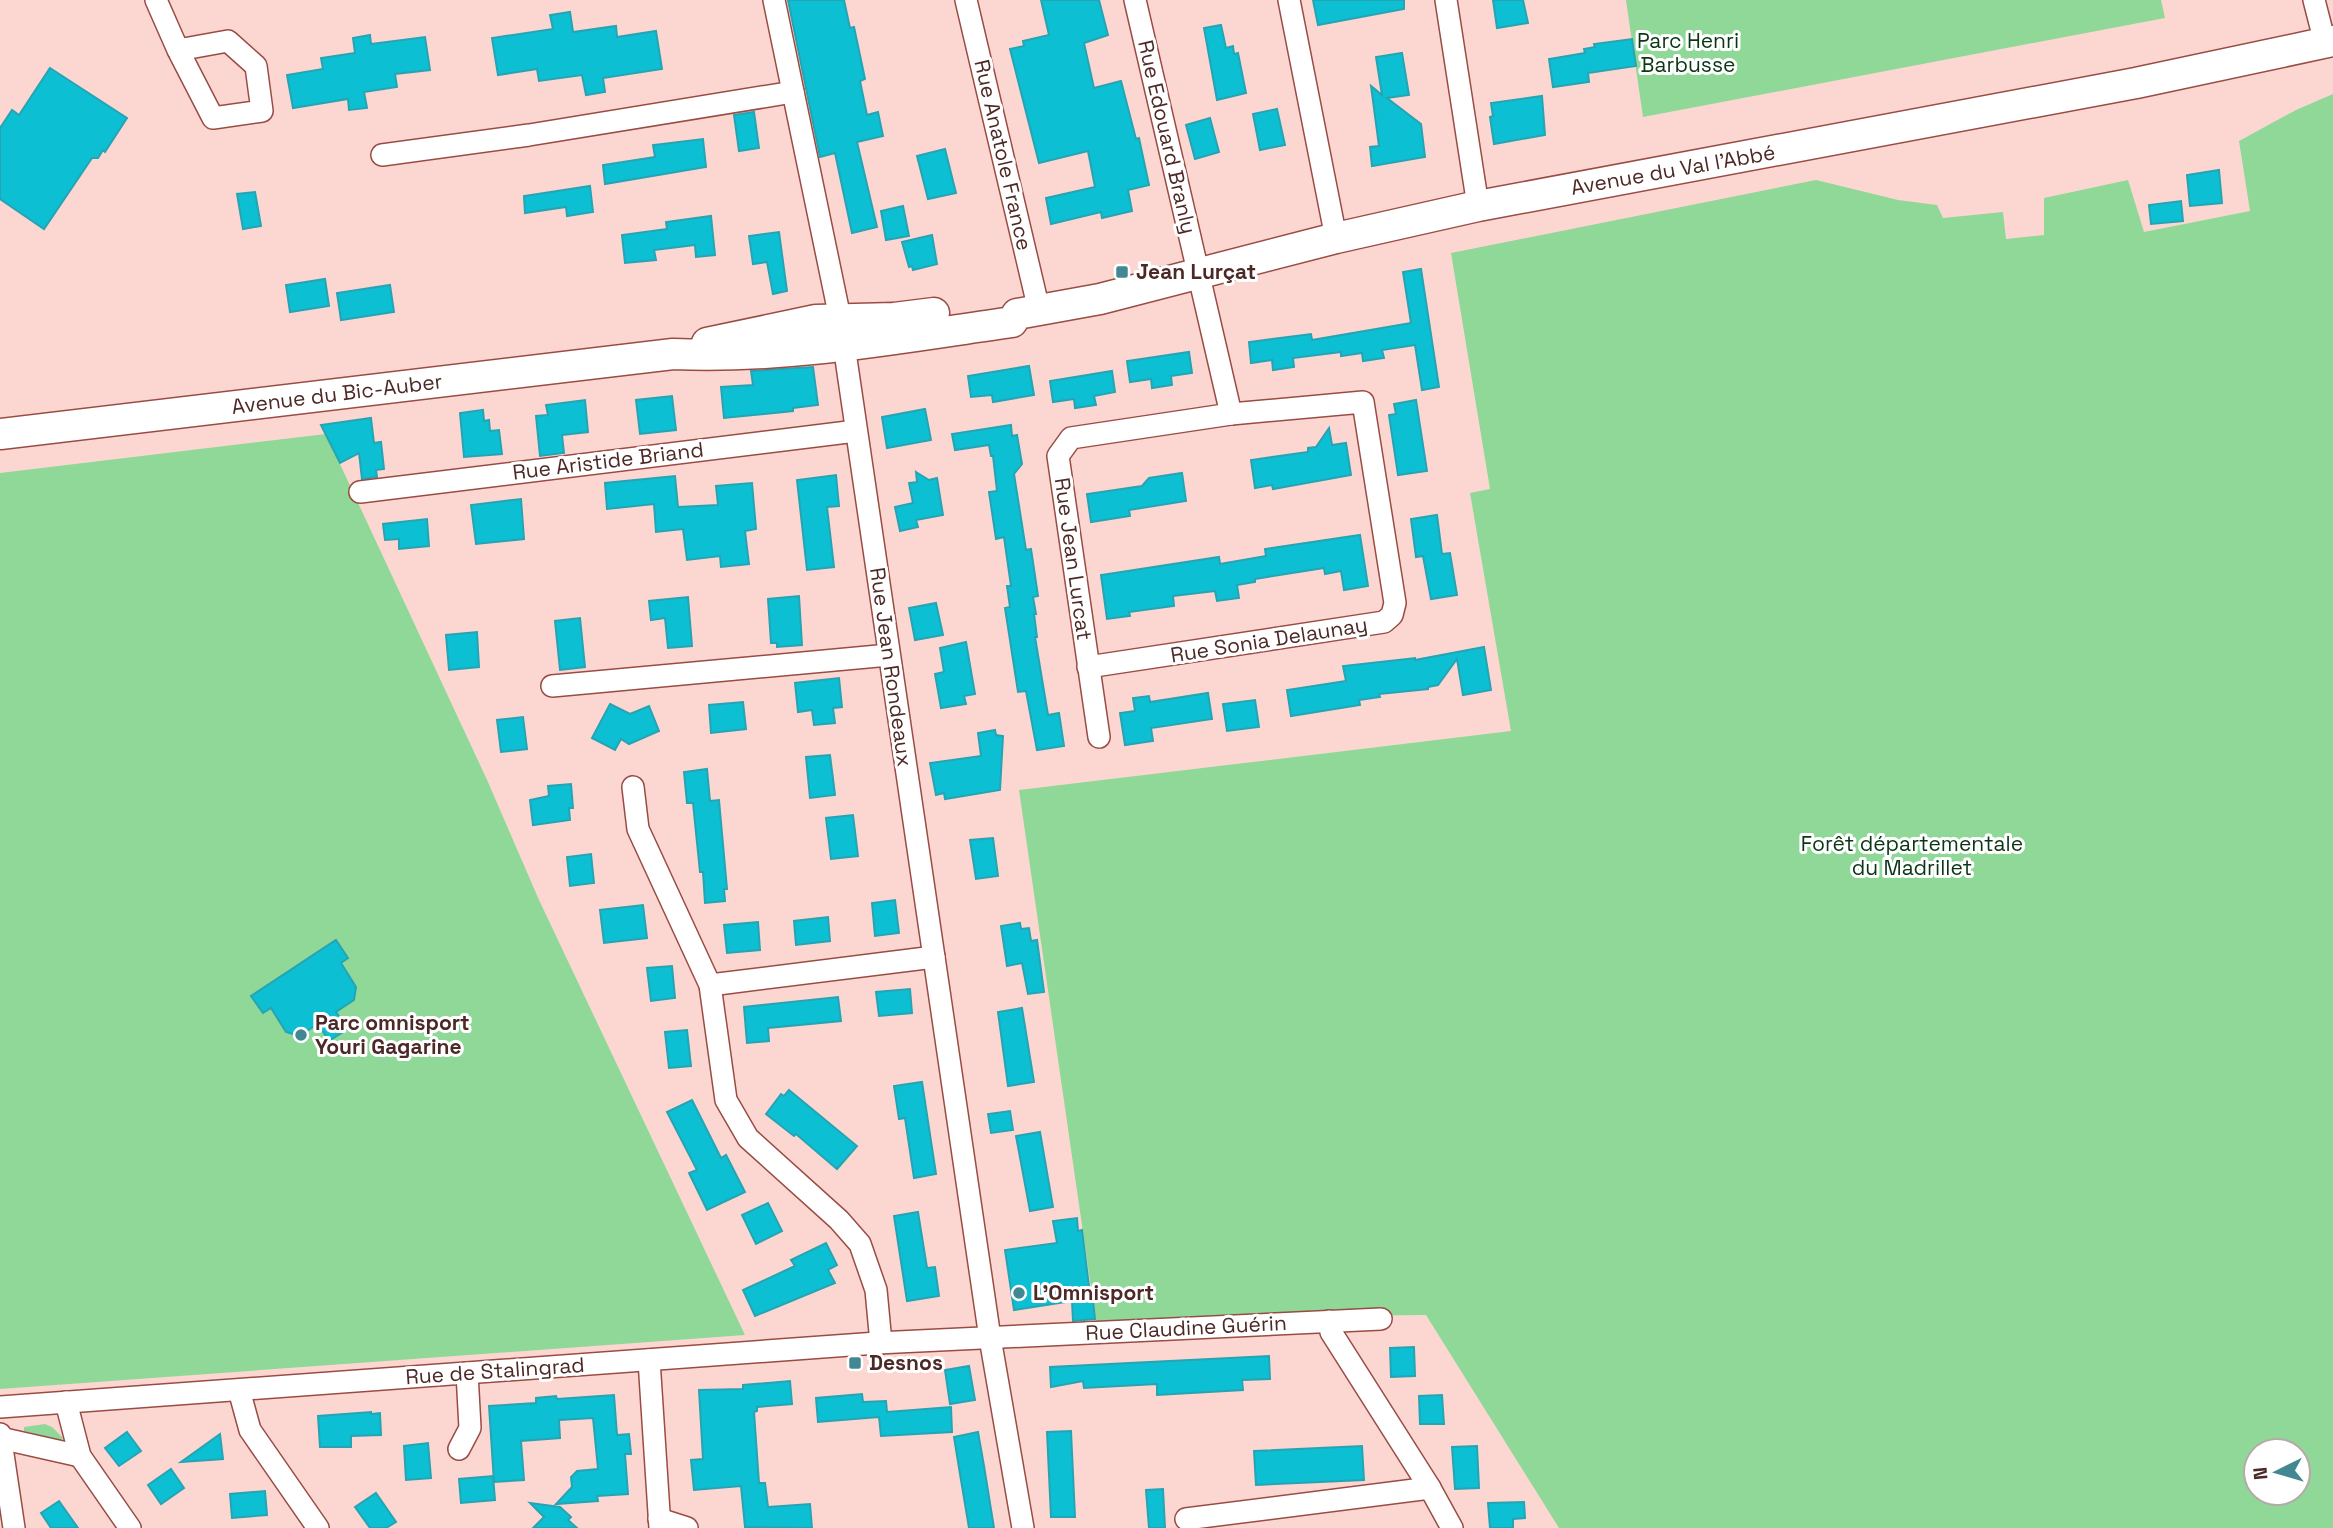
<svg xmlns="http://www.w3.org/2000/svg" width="2333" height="1528" font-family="'Space Grotesk',sans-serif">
	<rect width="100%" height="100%" fill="#fcd7d2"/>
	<g fill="#8fd898" fill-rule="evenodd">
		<path d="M1626 0H2161L2165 18 1643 117Z"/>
		<path d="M2333 94V1528H1559L1426 1315 1225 1317 1096 1322 1019 790 1511 731 1470 493 1490 489 1451 253 1816 180 1898 200 1937 205 1943 218 2003 212 2006 239 2044 235V198L2128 180 2144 232 2250 211 2239 141 2296 110ZM2256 1451H2298V1493H2256Z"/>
		<path d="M326 434 488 782 539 900 745 1335 0 1389V473Z"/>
		<path d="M45 1424 52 1427 63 1438 61 1440 24 1431V1427Z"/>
	</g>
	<g fill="#0dbfd2" stroke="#26a4b3" stroke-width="2">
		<path d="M788 0H844L850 28 854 27 865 79 860 81 867 115 878 112 883 136 857 142 877 227 852 233 835 153 820 157Z"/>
		<path d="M1041 0H1099L1108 35 1084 43 1094 88 1121 81 1136 139 1139 138 1149 185 1128 190 1132 211 1102 218 1101 212 1051 224 1046 198 1095 187 1088 151 1039 163 1010 49 1024 46 1023 41 1049 35Z"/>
		<path d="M1313 0H1404V9L1318 25Z"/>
		<path d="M1493 0H1523L1528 23 1497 28Z"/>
		<path d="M570 12 573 32 616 26 617 37 656 31 662 69 603 78 605 92 586 95 582 75 539 81 537 69 498 75 492 38 553 29 550 15Z"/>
		<path d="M1221 25 1226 48 1233 46 1234 54 1238 53 1246 93 1217 100 1204 28Z"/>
		<path d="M370 35 371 44 425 37 430 70 395 74 397 87 364 92 367 108 349 110 348 99 293 108 287 75 323 69 321 58 355 53 353 38Z"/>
		<path d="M1632 39 1636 66 1588 73 1589 82 1553 87 1549 59 1585 53 1584 49 1595 47 1594 44Z"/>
		<path d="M1402 53 1409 95 1387 98 1421 124 1425 157 1372 166 1370 147 1379 146 1371 86 1382 95 1376 57Z"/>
		<path d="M50 68 127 118 105 152 103 150 98 158H92L44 229 0 199V128L12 110 19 115Z"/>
		<path d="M1542 96 1545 135 1494 144 1490 117 1493 116 1491 103Z"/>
		<path d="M1277 109 1285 145 1260 150 1253 114Z"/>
		<path d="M754 112 759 148 739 151 734 115Z"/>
		<path d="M1210 118 1219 152 1195 159 1186 125Z"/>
		<path d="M703 139 706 167 605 184 603 165 655 157 653 145Z"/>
		<path d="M945 149 956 193 928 199 917 156Z"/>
		<path d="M2219 170 2222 203 2190 206 2187 175Z"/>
		<path d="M590 186 593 212 567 216 566 207 525 213 524 196Z"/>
		<path d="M255 192 261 226 243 229 237 194Z"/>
		<path d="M2181 201 2183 221 2151 224 2149 205Z"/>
		<path d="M903 206 909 236 886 240 881 211Z"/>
		<path d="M711 216 715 255 696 257 695 245 654 250 656 260 625 263 622 235 667 229 666 222Z"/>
		<path d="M779 232 787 291 773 294 767 262 753 264 749 236Z"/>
		<path d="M932 235 937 264 913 270 912 266 909 267 902 242Z"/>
		<path d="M1421 269 1439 387 1422 390 1415 345 1382 350 1384 358 1363 361 1362 353 1341 356V352L1293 358 1294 367 1273 370 1272 360 1251 363 1249 342 1311 334 1312 340 1411 323 1403 272Z"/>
		<path d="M325 279 329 306 290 312 286 285Z"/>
		<path d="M390 285 394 312 341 320 337 293Z"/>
		<path d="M1189 352 1192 373 1171 376 1172 385 1152 388 1151 379 1130 382 1127 361Z"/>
		<path d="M1029 366 1034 395 993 402 992 395 971 397 968 376Z"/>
		<path d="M813 367 818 405 793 408V411L724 418 721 387 753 385 751 371Z"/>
		<path d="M1112 371 1115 392 1094 396 1096 405 1075 408 1074 399 1053 402 1050 381Z"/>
		<path d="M672 396 676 430 640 434 636 400Z"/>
		<path d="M585 400 588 432 562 435 564 453 540 456 536 416 548 415 546 405Z"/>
		<path d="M1416 400 1427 471 1398 475 1389 415 1396 414 1394 404Z"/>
		<path d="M925 409 931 440 887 448 882 417Z"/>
		<path d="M483 410 484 421 489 420 490 431 499 430 502 454 464 457 460 413Z"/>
		<path d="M371 418 374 443 381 442 384 469 376 470 377 477 362 479 359 453 340 463 321 425Z"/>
		<path d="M1011 425 1012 436 1017 435 1022 464 1014 474 1026 550 1031 549 1038 596 1033 597 1036 614H1034L1037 637H1035L1048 715 1059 713 1064 746 1037 750 1026 691 1018 692 1005 608 1010 607 1007 586H1011L1004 537 996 539 989 492 997 491 993 456H991L989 445 955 450 952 434Z"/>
		<path d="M1329 428 1332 445 1346 443 1351 475 1273 489 1272 485 1255 488 1251 460 1308 452V448L1316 447Z"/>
		<path d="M916 472 929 480 937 478 943 515 916 520 918 527 900 531 895 507 913 503 909 483 917 482Z"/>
		<path d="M1182 473 1186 501 1129 510 1130 516 1091 522 1087 494 1142 486 1149 478Z"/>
		<path d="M836 475 839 506 827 507 834 567 807 570 797 480Z"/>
		<path d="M675 476 678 507 718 505 716 486 752 483 756 529 745 531 749 564 721 567 720 556 687 560 683 529 656 532 654 504 607 509 605 483Z"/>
		<path d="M521 499 524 539 476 544 471 505Z"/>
		<path d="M1437 515 1442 554 1450 553 1457 595 1431 599 1423 556 1416 557 1411 519Z"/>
		<path d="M427 519 429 546 399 549V539L385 540 383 524Z"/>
		<path d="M1360 535 1368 586 1344 590 1341 571 1325 574 1324 568 1255 579V582L1237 585 1239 598 1217 601 1215 591 1173 596 1174 606 1129 612 1130 616 1107 619 1101 575 1219 557 1220 564 1266 556 1265 549Z"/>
		<path d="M799 596 802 645 777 647V643H771L768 599Z"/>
		<path d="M688 597 692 646 668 648 665 618 651 620 649 601Z"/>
		<path d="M936 603 943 635 915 640 909 608Z"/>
		<path d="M580 618 585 667 560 670 555 621Z"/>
		<path d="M477 632 479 667 449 670 446 635Z"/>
		<path d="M966 642 975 694 964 696 966 704 941 708 935 674 944 672 940 648Z"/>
		<path d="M1484 647 1491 690 1463 695 1457 659 1438 685 1428 687V689L1379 694 1380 697 1359 700 1360 705 1291 716 1287 690 1346 681 1343 666 1415 658V660Z"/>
		<path d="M839 678 842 707 833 708 835 723 814 725 812 710 798 712 795 683Z"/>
		<path d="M1208 693 1212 719 1151 728 1153 741 1125 745 1120 713 1135 711 1133 698 1149 696 1150 702Z"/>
		<path d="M1255 700 1259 727 1227 731 1223 704Z"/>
		<path d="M743 702 746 729 711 733 709 705Z"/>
		<path d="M610 704 630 714 649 706 659 731 629 744 621 739 615 750 592 738Z"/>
		<path d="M523 717 527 749 501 752 497 720Z"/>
		<path d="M995 730 996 735 1003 736 1000 790 945 799 944 793 936 795 930 763 981 756 978 733Z"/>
		<path d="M830 755 835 795 810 798 806 757Z"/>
		<path d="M707 769 710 801 719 800 727 889H724L725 901 705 903 703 872H700L693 803H687L684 772Z"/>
		<path d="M571 784 573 808H569L570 820 533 825 530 800 549 796 548 786Z"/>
		<path d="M853 815 858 856 831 859 826 818Z"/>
		<path d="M993 838 998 876 976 879 970 840Z"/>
		<path d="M591 854 594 883 570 886 567 857Z"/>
		<path d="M895 900 899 933 875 936 872 903Z"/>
		<path d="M643 905 647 938 604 943 600 910Z"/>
		<path d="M828 917 830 941 796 945 794 921Z"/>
		<path d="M758 922 760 950 727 953 724 925Z"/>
		<path d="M1020 923 1021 929 1029 928 1031 941 1037 940 1044 992 1028 994 1022 963 1007 966 1001 926Z"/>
		<path d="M336 940 348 958 341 963 356 987 354 1000 336 1012 348 1029 329 1041 318 1024 299 1036 286 1032 271 1008 263 1013 251 996Z"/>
		<path d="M672 966 675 998 651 1001 647 968Z"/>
		<path d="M910 989 912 1013 879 1016 876 992Z"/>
		<path d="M838 997 841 1021 768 1028 769 1041 747 1043 744 1007Z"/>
		<path d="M1022 1008 1034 1082 1008 1086 998 1012Z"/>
		<path d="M687 1030 691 1066 669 1068 665 1032Z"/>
		<path d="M922 1082 936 1174 914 1178 905 1118 899 1119 894 1086Z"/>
		<path d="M789 1090 857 1146 837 1169 796 1134 794 1136 766 1114 781 1094 784 1096Z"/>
		<path d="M692 1100 721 1158 726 1155 745 1192 707 1210 689 1173 697 1170 667 1112Z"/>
		<path d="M1010 1111 1013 1130 991 1133 988 1114Z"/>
		<path d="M1040 1132 1053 1207 1030 1211 1016 1136Z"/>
		<path d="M768 1203 782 1231 756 1244 742 1215Z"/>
		<path d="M918 1212 927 1268 935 1267 939 1296 907 1301 894 1216Z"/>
		<path d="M1077 1218 1078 1231 1082 1230 1091 1302 1093 1301 1095 1319 1073 1321 1072 1301 1014 1310 1005 1250 1057 1243 1053 1221Z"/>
		<path d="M826 1243 837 1265 828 1270 835 1283 755 1316 743 1290 795 1266 791 1260Z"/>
		<path d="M1414 1347 1415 1376 1391 1377 1390 1348Z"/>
		<path d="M1269 1356 1270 1379 1242 1380 1243 1390 1157 1395V1384L1084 1388 1083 1381 1051 1387 1050 1367Z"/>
		<path d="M969 1366 975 1400 950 1404 945 1370Z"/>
		<path d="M790 1381 792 1404 757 1407V1411L754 1412 759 1483H765L768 1507 810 1504 812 1528 745 1527 741 1486 694 1490 691 1460 703 1459 699 1390 743 1389V1385Z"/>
		<path d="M862 1394 863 1402 886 1401 887 1412 951 1407 952 1432 881 1436 879 1417 818 1422 816 1398Z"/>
		<path d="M614 1395 617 1435 629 1434 631 1454H625L628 1494 597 1496 598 1501 556 1504 572 1487 571 1477 577 1471 598 1469 593 1418 559 1420 560 1438 521 1441 524 1480 494 1482 489 1406 536 1403V1398L556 1396 557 1399Z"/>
		<path d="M1442 1395 1444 1424H1420L1419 1396Z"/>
		<path d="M371 1412V1414L380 1413 381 1435 351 1436V1447H320L318 1416Z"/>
		<path d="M1071 1431 1075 1517H1051L1047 1432Z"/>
		<path d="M127 1432 141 1451 119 1466 105 1448Z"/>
		<path d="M978 1432 984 1466 994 1528H969L960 1474 954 1437Z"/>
		<path d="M220 1434 223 1459 181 1462Z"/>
		<path d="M428 1443 431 1478 406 1480 404 1446Z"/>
		<path d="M1362 1446 1364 1480 1256 1485 1254 1451Z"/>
		<path d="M1477 1446 1479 1488 1455 1489 1452 1447Z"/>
		<path d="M171 1469 184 1488 161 1504 148 1485Z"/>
		<path d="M493 1476 495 1500 461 1503 459 1479Z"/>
		<path d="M1163 1489 1165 1528H1149L1146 1490Z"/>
		<path d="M265 1491 267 1515 232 1518 230 1494Z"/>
		<path d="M376 1493 396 1522 386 1528H370L355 1507Z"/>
		<path d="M59 1501 78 1528H51L41 1513Z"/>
		<path d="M1524 1502 1525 1518 1513 1519V1528H1490L1488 1503Z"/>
		<path d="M530 1503 560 1507 571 1517 568 1520 577 1528H533L544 1517Z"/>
	</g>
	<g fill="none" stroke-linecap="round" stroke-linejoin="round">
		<g stroke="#994c44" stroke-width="24">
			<g id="street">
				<path d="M156 0 178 50 213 118 262 111 256 66 228 41 178 50"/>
				<path d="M774 0 840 318 990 1338 1023 1528"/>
				<path d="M966 0 1039 310"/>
				<path d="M1289 0 1336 238"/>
				<path d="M1446 0 1478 206"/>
				<path d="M2314 0 2325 43"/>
				<path d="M382 155 529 135 793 92"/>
				<path d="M360 492 856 431"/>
				<path d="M1088 667 1384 622 1392 615 1395 603 1363 402 1231 414"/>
				<path d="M552 686 889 655"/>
				<path d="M1099 737 1058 456 1071 438 1231 414 1135 0"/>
				<path d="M633 787 638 829 710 985 726 1100 748 1138 839 1220 860 1244 876 1290 881 1343"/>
				<path d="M710 985 934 957"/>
				<path d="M1329 1321 1331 1332 1430 1488 1452 1528"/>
				<path d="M649 1360 660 1528"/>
				<path d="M239 1390 250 1430 318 1528"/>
				<path d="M66 1402 80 1456 130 1528"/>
				<path d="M0 1407 877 1343 1381 1319"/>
				<path d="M0 1434 14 1528"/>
				<path d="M0 1438 80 1456"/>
				<path d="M459 1449 470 1428 467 1373"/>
				<path d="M659 1519 687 1528"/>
				<path d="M1186 1519 1430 1488"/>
			</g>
		</g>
		<g stroke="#994c44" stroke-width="33">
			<g id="secondary">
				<path d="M707 343 816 320 894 318 934 313"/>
				<path d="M0 434 673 354C788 359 899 338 1012 322L1017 314 1100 299 1336 238 1478 206 2136 83 2333 41"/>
			</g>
		</g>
		<use href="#street" stroke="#fff" stroke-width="21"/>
		<use href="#secondary" stroke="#fff" stroke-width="30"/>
	</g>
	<g fill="#428892" stroke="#fff" stroke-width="2.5">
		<rect x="1115" y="265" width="14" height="14" rx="3.5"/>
		<circle cx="301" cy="1035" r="7"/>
		<circle cx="1019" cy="1293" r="7"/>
		<rect x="848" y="1356" width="14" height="14" rx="3.5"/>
	</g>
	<g text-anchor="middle" stroke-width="6" stroke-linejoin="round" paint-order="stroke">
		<g font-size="21" fill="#0b3615" stroke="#fff">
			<text x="1688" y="48">Parc Henri<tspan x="1688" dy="24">Barbusse</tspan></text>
			<text x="1912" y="851">Forêt départementale<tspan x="1912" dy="24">du Madrillet</tspan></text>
		</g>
		<g font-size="21" fill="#4c2926" stroke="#fff">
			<text transform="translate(1167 137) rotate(77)" y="7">Rue Edouard Branly</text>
			<text transform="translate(1003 155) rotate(77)" y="7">Rue Anatole France</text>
			<text transform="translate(1673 170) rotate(-10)" y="7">Avenue du Val l'Abbé</text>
			<text transform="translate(337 394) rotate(-7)" y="7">Avenue du Bic-Auber</text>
			<text transform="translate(608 461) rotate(-7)" y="7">Rue Aristide Briand</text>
			<text transform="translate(1073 559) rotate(82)" y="7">Rue Jean Lurcat</text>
			<text transform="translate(1269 640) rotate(-9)" y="7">Rue Sonia Delaunay</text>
			<text transform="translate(891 667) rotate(82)" y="7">Rue Jean Rondeaux</text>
			<text transform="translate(1186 1328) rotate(-3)" y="7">Rue Claudine Guérin</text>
			<text transform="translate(495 1371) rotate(-4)" y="7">Rue de Stalingrad</text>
		</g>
		<g font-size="21" font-weight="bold" fill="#4c2926" stroke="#fff" text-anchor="start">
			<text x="1136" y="279">Jean Lurçat</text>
			<text x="315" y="1030">Parc omnisport<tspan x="315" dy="24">Youri Gagarine</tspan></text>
			<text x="1033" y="1300">L'Omnisport</text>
			<text x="869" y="1370">Desnos</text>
		</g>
	</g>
	<g transform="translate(2277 1472) rotate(265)"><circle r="33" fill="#ffffff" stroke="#b7a9a8" stroke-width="2"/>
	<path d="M0-5L12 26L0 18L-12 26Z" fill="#428892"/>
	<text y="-10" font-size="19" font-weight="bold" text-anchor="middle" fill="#4c2926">N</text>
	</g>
</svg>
